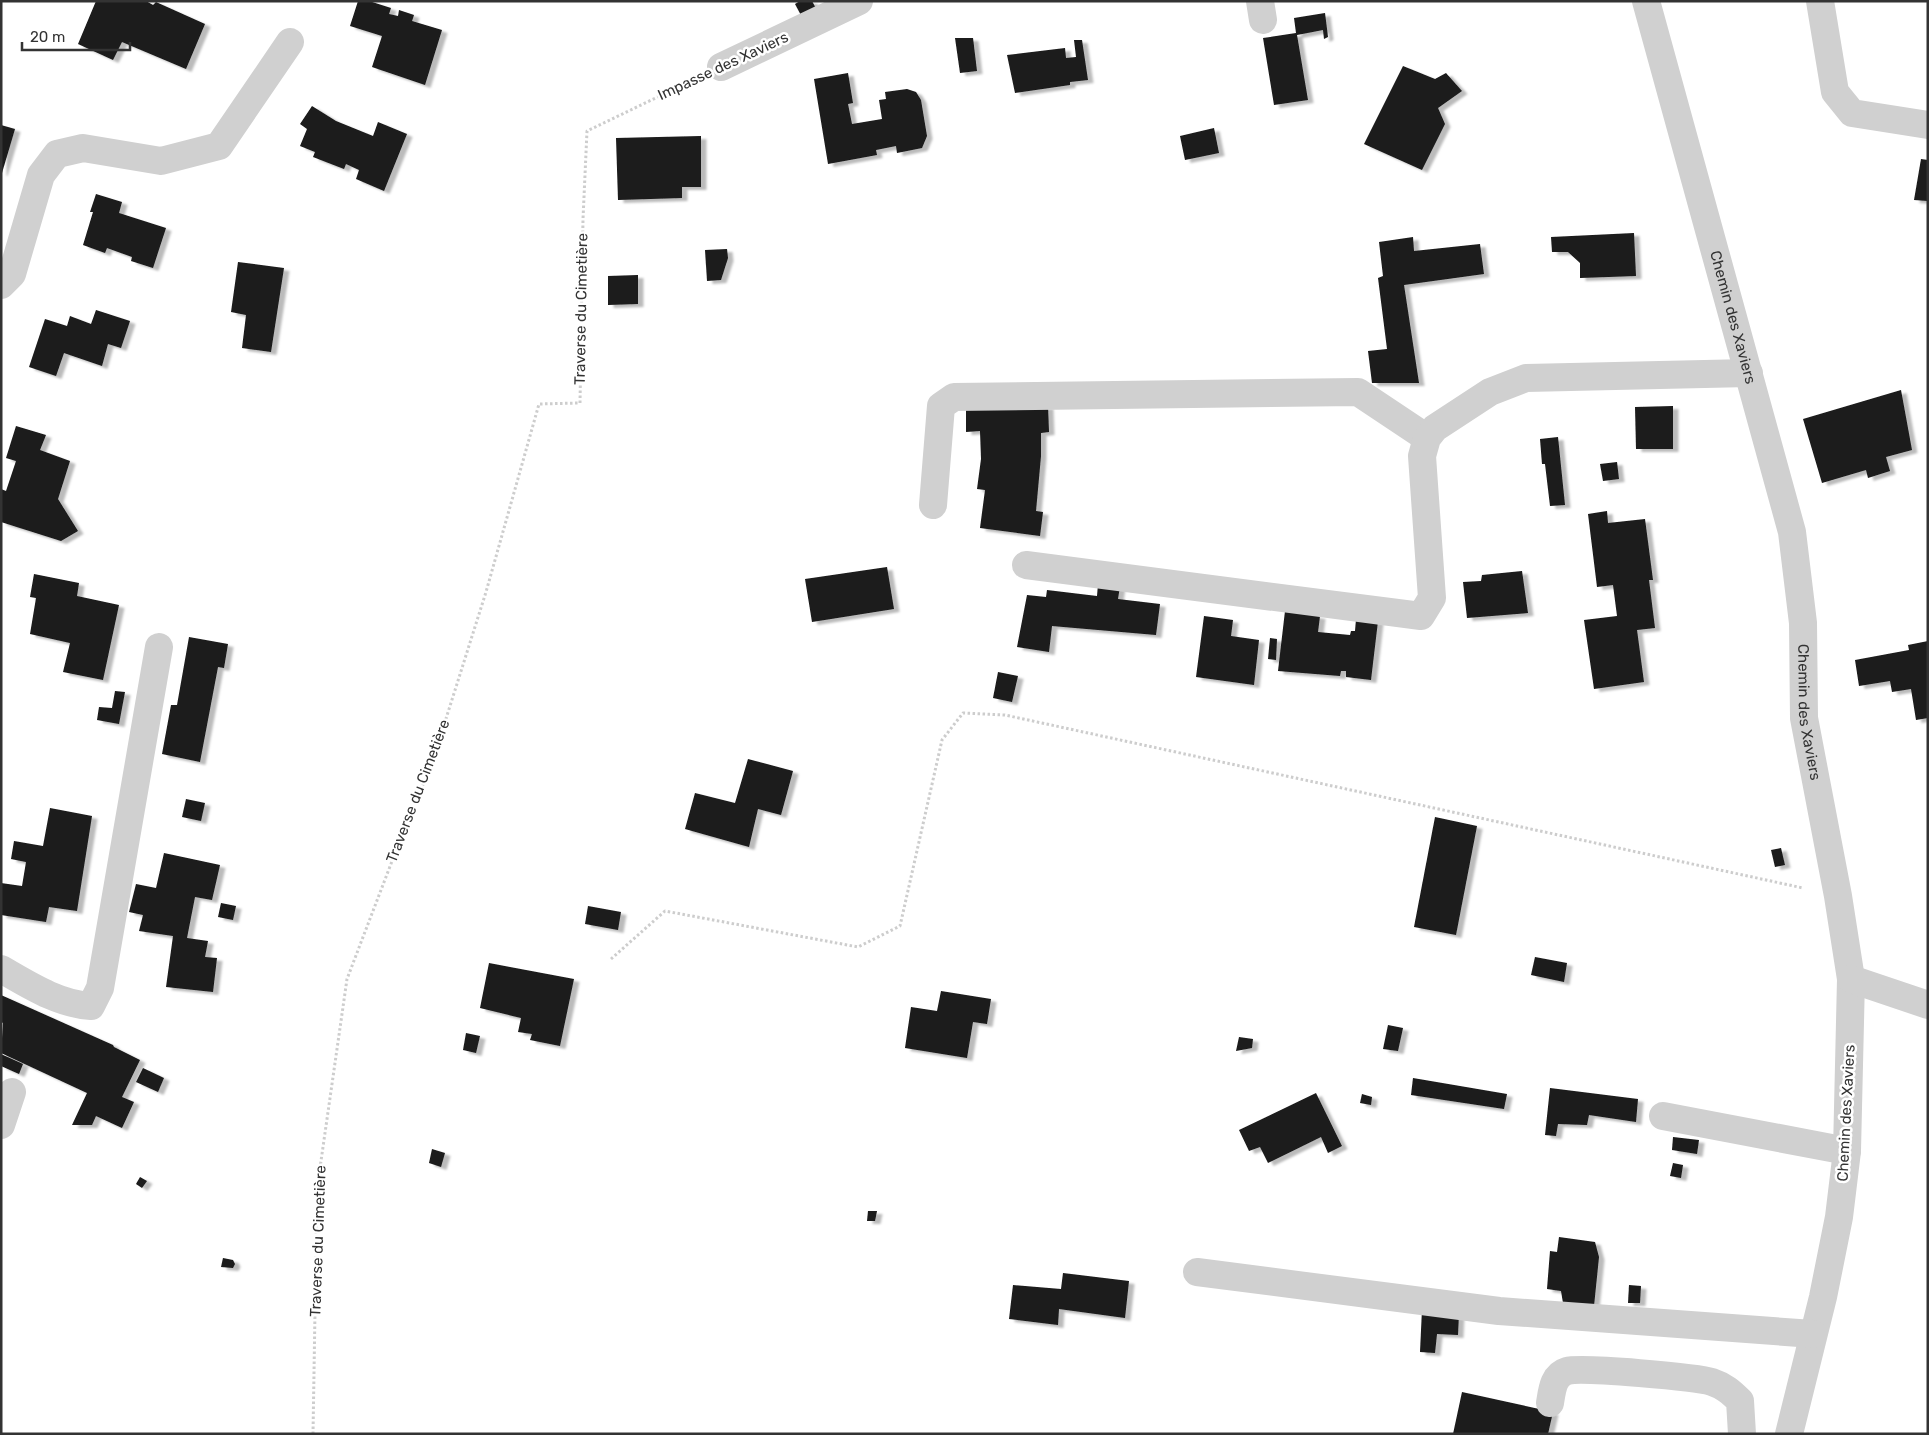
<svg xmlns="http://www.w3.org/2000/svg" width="1929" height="1435" font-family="Rubik,sans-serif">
	<defs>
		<filter id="shadow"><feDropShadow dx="5.5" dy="3" stdDeviation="1" flood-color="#0004"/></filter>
	</defs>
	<rect width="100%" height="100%" fill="#fff"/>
	<g fill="#1a1a1a" filter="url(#shadow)">
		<path d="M96 1H146L153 5 156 2 205 24 186 69 122 42 113 60 78 44Z"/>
		<path d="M358 1H369L391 8 389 14 398 16 399 10 414 15 412 21 442 30 425 85 372 67 382 36 350 26Z"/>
		<path d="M800 1H812L819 14 804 21 795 4Z"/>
		<path d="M1325 13 1328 37 1324 39 1323 30 1297 35 1308 100 1274 105 1263 38 1296 33 1294 18Z"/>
		<path d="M955 38H973L977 71 960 73Z"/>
		<path d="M1074 40H1082L1088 80 1070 82V85L1015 93 1007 55 1065 48 1066 58 1076 57Z"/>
		<path d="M1403 66 1435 79 1446 73 1462 91 1438 108 1445 124 1422 170 1364 144Z"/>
		<path d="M848 73 853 103 848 104 852 124 882 119 879 100 886 99 885 92 907 89 916 92 921 100 927 136 922 148 897 153 896 146 876 150 877 155 828 164 814 79Z"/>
		<path d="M312 106 336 121 373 136 378 122 407 134 384 191 356 179 359 170 346 164 344 169 313 157 315 152 300 146 307 129 300 124Z"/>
		<path d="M1 125 15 129 2 173H1Z"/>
		<path d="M1214 128 1219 153 1185 160 1180 136Z"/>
		<path d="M701 136V187H682V198L618 200 616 138Z"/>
		<path d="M1921 159 1928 160V201L1914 200Z"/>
		<path d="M96 194 122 202 119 213 166 228 153 268 131 261 132 257 107 248 105 253 83 245 93 212H90Z"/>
		<path d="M1634 233 1636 276 1580 278V263L1568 252H1552L1551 237Z"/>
		<path d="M1413 237 1414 251 1480 244 1484 274 1404 285 1419 383H1372L1368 351 1387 349 1378 278 1383 276 1379 242Z"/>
		<path d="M727 249 728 258 721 280 707 281 705 250Z"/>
		<path d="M238 262 284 268 271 352 242 348 246 315 231 312Z"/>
		<path d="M638 275V304L608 305V276Z"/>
		<path d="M96 310 130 321 121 348 108 344 102 366 64 353 56 376 29 367 45 319 67 326 70 316 91 324Z"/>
		<path d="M1901 390 1912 450 1886 457 1890 471 1868 478 1866 470 1822 483 1803 419Z"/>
		<path d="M1048 406 1049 432 1041 433V456L1036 511 1043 512 1040 536 980 528 985 490 977 489 981 459 980 431 966 432V409Z"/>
		<path d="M1673 406V449H1636L1635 407Z"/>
		<path d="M16 426 46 435 40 450 70 461 58 499 78 531 61 541 1 522V489L6 491 16 461 6 458Z"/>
		<path d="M1558 437 1565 505 1550 506 1545 464H1542L1540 439Z"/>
		<path d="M1617 462 1619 479 1603 481 1600 464Z"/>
		<path d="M1607 511 1608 523 1645 519 1653 580H1649L1655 628 1637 630 1644 682 1594 689 1584 620 1617 616 1613 585 1597 587 1588 514Z"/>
		<path d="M887 567 894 609 812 622 805 579Z"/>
		<path d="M1522 571 1528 613 1467 618 1463 582 1481 581 1482 575Z"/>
		<path d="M34 574 79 583 77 596 119 605 103 680 63 672 70 643 30 634 36 598 30 597Z"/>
		<path d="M1098 584 1120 586 1118 599 1160 604 1156 635 1052 626 1049 652 1017 647 1027 595 1046 597 1047 590 1097 596Z"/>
		<path d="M1285 611 1320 616 1318 632 1350 635 1351 631H1355L1356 619 1378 621 1371 680 1346 677V671H1341L1340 676 1278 671Z"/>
		<path d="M1204 616 1233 620 1231 636 1259 640 1254 685 1196 677Z"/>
		<path d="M189 637 228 644 224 668 218 667 200 762 162 754 171 705H177Z"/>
		<path d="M1270 638 1277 639 1276 660 1268 659Z"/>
		<path d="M1928 641V718L1916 720 1911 689 1892 692 1890 681 1859 686 1855 660 1909 650 1908 645Z"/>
		<path d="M998 672 1018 676 1012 702 993 698Z"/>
		<path d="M115 691 125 692 119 724 97 720 99 707 112 708Z"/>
		<path d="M748 759 793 771 781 815 758 809 749 847 685 829 695 793 735 803Z"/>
		<path d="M186 799 205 803 201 821 182 817Z"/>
		<path d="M50 808 92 816 77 911 49 907 46 922 1 915V883L22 886 26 862 11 859 14 841 43 846Z"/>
		<path d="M1435 817 1477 826 1456 935 1414 927Z"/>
		<path d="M1781 848 1785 865 1775 867 1771 850Z"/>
		<path d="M164 853 220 865 212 900 195 897 187 938 208 941 205 957 217 958 213 992 166 987 173 936 139 931 143 915 129 912 136 884 156 888Z"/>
		<path d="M221 903 236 906 233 920 218 917Z"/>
		<path d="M588 906 621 912 618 930 585 924Z"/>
		<path d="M1535 957 1567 963 1564 982 1531 975Z"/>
		<path d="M489 963 574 979 560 1046 530 1040 532 1034 518 1032 521 1018 480 1008Z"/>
		<path d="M941 991 991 999 987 1024 973 1022 967 1058 905 1048 911 1007 937 1011Z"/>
		<path d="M1 995 113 1045 114 1047 140 1060 122 1097 134 1102 122 1128 96 1116 92 1125H72L87 1093 1 1053 3 1023 1 1022Z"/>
		<path d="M1388 1025 1403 1028 1398 1051 1383 1049Z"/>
		<path d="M466 1033 480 1036 476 1053 463 1050Z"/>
		<path d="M1239 1037 1253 1039 1252 1048 1236 1051Z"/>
		<path d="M1 1054 23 1064 19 1074 1 1066Z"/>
		<path d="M143 1068 164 1078 158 1092 136 1082Z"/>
		<path d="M1413 1078 1507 1094 1504 1109 1411 1095Z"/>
		<path d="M1550 1088 1638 1099 1636 1122 1589 1115 1587 1125 1558 1124 1556 1136 1545 1135Z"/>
		<path d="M1316 1093 1342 1146 1328 1153 1321 1137 1268 1163 1260 1147 1249 1151 1239 1130Z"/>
		<path d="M1362 1094 1372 1097 1371 1105 1360 1103Z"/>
		<path d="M1673 1137 1699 1140 1697 1154 1672 1150Z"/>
		<path d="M432 1149 445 1153 441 1167 429 1163Z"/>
		<path d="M1673 1163 1683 1165 1681 1178 1670 1176Z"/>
		<path d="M140 1177 147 1181 142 1188 136 1184Z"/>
		<path d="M868 1211H877L875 1221H867Z"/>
		<path d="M1559 1237 1595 1242 1599 1257 1594 1306 1563 1303 1561 1291 1547 1289 1550 1251 1557 1252Z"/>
		<path d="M223 1258 233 1260 235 1264 233 1268 221 1267Z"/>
		<path d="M1063 1273 1129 1281 1125 1318 1059 1309 1058 1325 1009 1319 1013 1285 1061 1289Z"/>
		<path d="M1629 1285 1641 1286 1640 1303H1628Z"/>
		<path d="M1422 1309 1459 1313 1458 1335 1437 1334 1435 1353 1420 1352Z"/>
		<path d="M1462 1392 1553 1412 1548 1434H1453Z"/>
	</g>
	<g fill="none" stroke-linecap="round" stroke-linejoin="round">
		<g stroke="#cdcdcd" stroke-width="3" stroke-dasharray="2.5 2.5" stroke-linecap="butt">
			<path d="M611 959 665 911 858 947 900 926 942 740 963 713 1005 715 1803 888"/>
			<path d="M313 1434 317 1189 347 979 402 835 432 763 486 592 539 404 580 403 583 219 587 131 693 80"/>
		</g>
		<g stroke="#d0d0d0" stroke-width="28">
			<path d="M1260 1 1263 20"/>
			<path id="s1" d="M1646 1 1792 532 1803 623 1804 718 1838 896 1851 979 1847 1151 1839 1217 1823 1297 1789 1434"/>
			<path d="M1820 1 1835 92 1852 113 1928 125"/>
			<path d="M721 67 859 1"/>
			<path d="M1 285 12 274 41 175 57 154 83 148 161 161 219 146 290 42"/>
			<path d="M933 505 941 406 954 397 1358 392 1427 438"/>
			<path d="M1026 565 1421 616 1432 598 1422 456 1427 438 1435 428 1490 392 1526 378 1749 373"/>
			<path d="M1 969C29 985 58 1004 91 1006L100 988 159 647"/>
			<path d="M1851 979 1928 1005"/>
			<path d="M1663 1116 1847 1151"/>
			<path d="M1 1125 12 1092"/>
			<path d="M1197 1272 1499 1311 1813 1334"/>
			<path d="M1550 1403C1552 1391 1553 1375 1567 1371 1582 1367 1697 1377 1712 1382 1724 1386 1731 1392 1740 1401L1742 1434"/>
		</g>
	</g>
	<g text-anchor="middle" stroke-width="5" stroke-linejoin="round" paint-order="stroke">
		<g font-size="15" fill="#333" stroke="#fff">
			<text transform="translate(723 66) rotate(-25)" y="5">Impasse des Xaviers</text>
			<text transform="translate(581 309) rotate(-89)" y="5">Traverse du Cimetière</text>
			<text dy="5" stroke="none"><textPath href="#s1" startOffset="328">Chemin des Xaviers</textPath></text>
			<text dy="5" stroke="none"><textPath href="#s1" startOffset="732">Chemin des Xaviers</textPath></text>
			<text transform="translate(418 791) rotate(-69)" y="5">Traverse du Cimetière</text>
			<text transform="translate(1846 1113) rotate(-87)" y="5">Chemin des Xaviers</text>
			<text transform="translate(318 1241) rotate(-88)" y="5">Traverse du Cimetière</text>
		</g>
	</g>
	<rect width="1929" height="1435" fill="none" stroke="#333333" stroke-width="5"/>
	<path d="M22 42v8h108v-8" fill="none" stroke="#333333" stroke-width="2.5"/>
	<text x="30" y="42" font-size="15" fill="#333333" stroke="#ffffff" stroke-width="4" paint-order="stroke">20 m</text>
</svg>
